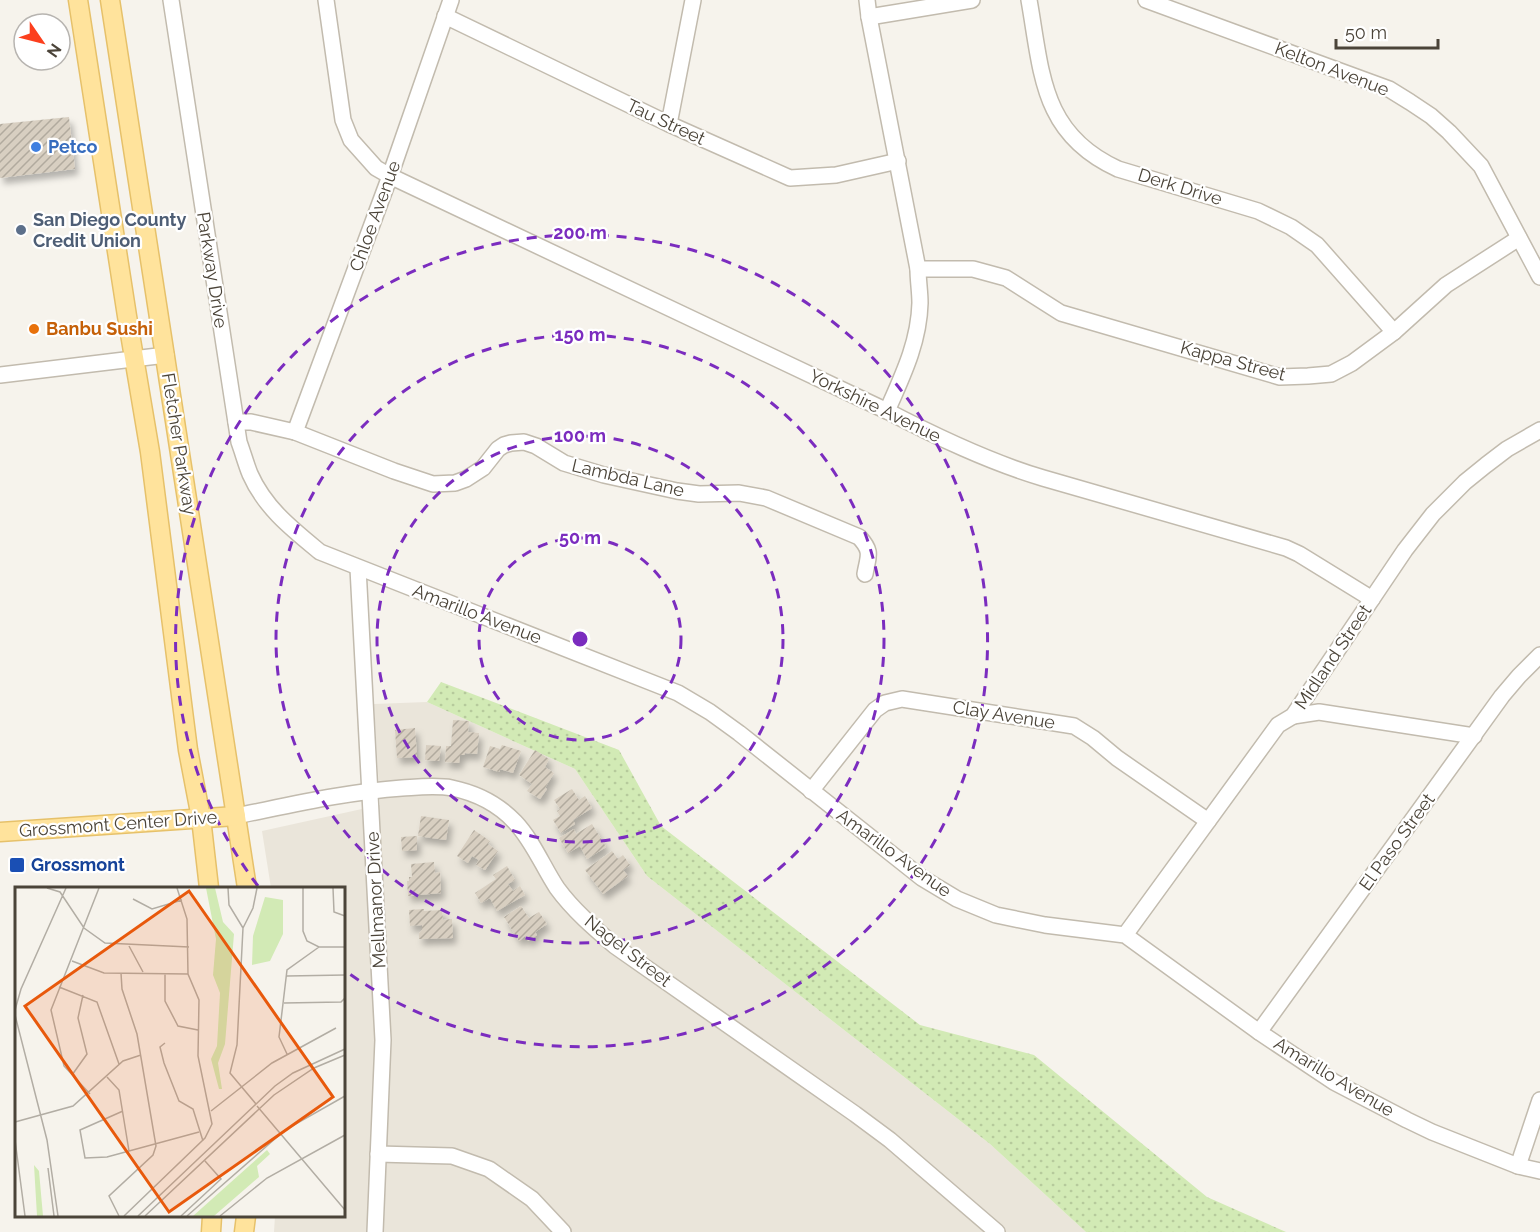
<svg xmlns="http://www.w3.org/2000/svg" width="1540" height="1232" font-family="Raleway,sans-serif">
	<defs>
		<pattern id="grass-dots" width="8" height="8" patternUnits="userSpaceOnUse" patternTransform="scale(1.5)"><rect width="8" height="8" fill="#d2eab5"/><path d="M2 2h.1M6 6h.1" fill="none" stroke="#b6ca9c" stroke-width="1.8" stroke-linecap="round"/></pattern>
		<pattern id="building-hatch" width="6" height="6" patternUnits="userSpaceOnUse" patternTransform="scale(1.5)"><rect width="6" height="6" fill="#d8cfc1"/><path d="M-1 1l2-2M0 6l6-6M5 7l2-2" fill="none" stroke="#b1aa9e"/></pattern>
		<filter id="shadow"><feDropShadow dx="3.5" dy="6" stdDeviation="3" flood-color="#0004"/></filter>
	</defs>
	<rect width="100%" height="100%" fill="#f6f3ec"/>
	<path fill="#eae5da" d="M427 702 575 769 647 876 990 1144 1086 1232H274L275 1216H344V888H271L262 831 380 805 374 704Z"/>
	<path fill="url(#grass-dots)" d="M441 682 619 750 661 826 920 1025 1034 1055 1207 1197 1286 1232H1086L990 1144 647 876 575 769 427 702Z"/>
	<g fill="url(#building-hatch)" filter="url(#shadow)">
		<path d="M69 117 75 169 0 178V124Z"/>
		<path d="M453 720 469 721 468 732 479 733 477 754 465 753 464 755H460L459 763 445 762 446 746H451Z"/>
		<path d="M415 728 417 757 397 758 395 730Z"/>
		<path d="M426 745 441 746 439 761 425 760Z"/>
		<path d="M502 745 521 751 513 773 500 769 499 772 483 767 490 746 500 749Z"/>
		<path d="M535 750 549 759 545 767 554 773 545 788 547 789 540 799 527 791 532 784 519 775Z"/>
		<path d="M572 789 579 800 585 796 592 808 573 820 575 824 561 833 553 820 560 816 557 811 560 809 554 800Z"/>
		<path d="M421 816 449 820 446 840 418 836Z"/>
		<path d="M592 824 606 847 587 859 580 846 568 853 559 838 574 829 576 834Z"/>
		<path d="M474 830 490 841 488 844 498 851 485 870 476 865 479 860 472 856 468 863 457 856Z"/>
		<path d="M417 836V850L402 851 401 837Z"/>
		<path d="M612 851 618 859 623 855 630 865 623 870 628 876 603 894 585 870Z"/>
		<path d="M434 862 435 873 440 872 441 893 408 896 407 881H409V877H412L411 864Z"/>
		<path d="M507 866 515 880 508 884 513 891 520 886 525 895 497 911 490 898 481 903 475 893 496 879 493 875Z"/>
		<path d="M521 906 529 918 539 912 547 924 535 932 537 935 528 941 525 936 519 941 504 917Z"/>
		<path d="M424 909V911L442 910 443 920 452 919 453 938 419 939V933L422 930V925L410 926 409 910Z"/>
	</g>
	<g fill="none" stroke-linecap="round" stroke-linejoin="round">
		<g stroke="#c2bbae" stroke-width="18">
			<g id="minor">
				<path d="M171 0 239 442C243 453 246 464 250 474 265 508 292 529 320 552L678 693 710 712 739 733 922 878 957 899 996 915 1045 925 1125 935 1259 1032 1334 1082 1407 1120 1432 1132 1518 1166 1540 1171"/>
				<path d="M326 0 343 120 351 140 376 168 390 176 887 411C937 437 989 462 1043 478L1286 548 1299 554 1372 599"/>
				<path d="M867 0 869 17 918 269C918 280 920 292 920 303 919 342 903 375 887 411"/>
				<path d="M1029 0C1042 73 1041 134 1118 169L1258 211 1291 227 1317 245 1394 332"/>
				<path d="M1146 0 1389 89 1410 102 1431 116 1449 132 1481 166 1540 277"/>
				<path d="M445 16 669 124 790 178 836 175 898 161"/>
				<path d="M869 17 972 0"/>
				<path d="M669 124 693 0"/>
				<path d="M918 269H973L1006 278 1061 313 1280 377 1308 376 1331 374 1352 363 1394 332 1446 285 1519 238"/>
				<path d="M0 375 166 355"/>
				<path d="M236 422H251L295 432 394 471 433 484 455 483 466 479 483 468 498 449 504 445 511 443 524 442 536 446 564 463 604 475 677 491 699 494 739 493 766 498 859 537C873 552 868 556 865 574"/>
				<path d="M295 432 390 176 451 0"/>
				<path d="M358 568 383 1040 375 1232"/>
				<path d="M1293 716 1319 712 1474 736"/>
				<path d="M811 791 875 710 885 703 902 699 1074 726 1093 738 1117 758 1208 821"/>
				<path d="M236 816C291 805 346 792 402 788 419 787 436 785 452 788 476 793 499 805 515 822 533 841 543 867 557 888 573 910 594 928 615 946L855 1114 890 1140 997 1232"/>
				<path d="M1125 935 1278 725 1293 716 1405 550 1433 514 1465 482 1486 465 1507 449 1540 430"/>
				<path d="M1259 1032 1502 696 1519 676 1540 655"/>
				<path d="M378 1154 452 1156 489 1169 532 1199 563 1232"/>
				<path d="M1518 1166 1540 1100"/>
			</g>
		</g>
		<g stroke="#e6c16a" stroke-width="21">
			<g id="major">
				<path d="M78 0 127 316 150 452 188 750 201 818 209 888"/>
				<path d="M110 0 247 888"/>
				<path d="M0 832 236 816"/>
				<path d="M211 1232 212 1216"/>
				<path d="M244 1232 246 1216"/>
			</g>
		</g>
		<use href="#minor" stroke="#fff" stroke-width="15"/>
		<use href="#major" stroke="#ffe39c" stroke-width="18"/>
	</g>
	<g fill="none" stroke="#7b2cbf" stroke-width="3" stroke-dasharray="10 8">
		<circle cx="580" cy="639" r="101"/>
		<circle cx="580" cy="639" r="203"/>
		<circle cx="580" cy="639" r="304"/>
		<path d="M258 886A406 406 0 1 1 344 970"/>
	</g>
	<circle fill="#3f7fe0" stroke="#fff" stroke-width="2" cx="36" cy="147" r="6"/>
	<circle fill="#5c6f8a" stroke="#fff" stroke-width="2" cx="21" cy="230" r="6"/>
	<circle fill="#e8710a" stroke="#fff" stroke-width="2" cx="34" cy="329" r="6"/>
	<rect fill="#1a4fb4" stroke="#fff" stroke-width="2" x="9" y="857" width="16" height="16" rx="3"/>
	<g text-anchor="middle" stroke-width="4.5" stroke-linejoin="round" paint-order="stroke">
		<g font-size="18" fill="#4b4439" stroke="#fff">
			<text transform="translate(1332 69) rotate(21)" y="6">Kelton Avenue</text>
			<text transform="translate(666 122) rotate(25)" y="6">Tau Street</text>
			<text transform="translate(1180 187) rotate(17)" y="6">Derk Drive</text>
			<text transform="translate(375 216) rotate(-70)" y="6">Chloe Avenue</text>
			<text transform="translate(212 270) rotate(81)" y="6">Parkway Drive</text>
			<text transform="translate(1233 361) rotate(15)" y="6">Kappa Street</text>
			<text transform="translate(875 406) rotate(26)" y="6">Yorkshire Avenue</text>
			<text transform="translate(179 444) rotate(81)" y="6">Fletcher Parkway</text>
			<text transform="translate(628 478) rotate(13)" y="6">Lambda Lane</text>
			<text transform="translate(477 614) rotate(21)" y="6">Amarillo Avenue</text>
			<text transform="translate(1333 657) rotate(-56)" y="6">Midland Street</text>
			<text transform="translate(1004 715) rotate(9)" y="6">Clay Avenue</text>
			<text transform="translate(118 824) rotate(-4)" y="6">Grossmont Center Drive</text>
			<text transform="translate(1397 842) rotate(-54)" y="6">El Paso Street</text>
			<text transform="translate(894 853) rotate(36)" y="6">Amarillo Avenue</text>
			<text transform="translate(376 900) rotate(-93)" y="6">Mellmanor Drive</text>
			<text transform="translate(628 951) rotate(38)" y="6">Nagel Street</text>
			<text transform="translate(1334 1077) rotate(31)" y="6">Amarillo Avenue</text>
		</g>
		<g font-size="18" font-weight="bold" fill="#366cbe" stroke="#fff" text-anchor="start">
			<text x="48" y="153">Petco</text>
		</g>
		<g font-size="18" font-weight="bold" fill="#4e5e75" stroke="#fff" text-anchor="start">
			<text x="33" y="226">San Diego County<tspan x="33" dy="21">Credit Union</tspan></text>
		</g>
		<g font-size="18" font-weight="bold" fill="#c56008" stroke="#fff" text-anchor="start">
			<text x="46" y="335">Banbu Sushi</text>
		</g>
		<g font-size="18" font-weight="bold" fill="#164399" stroke="#fff" text-anchor="start">
			<text x="31" y="871">Grossmont</text>
		</g>
	</g>
	<g transform="translate(15 887)">
		<rect width="330" height="330" fill="#f6f3ec"/>
		<path d="M191 1H200L208 35 219 47 210 157 203 176 207 202H204L196 172 202 159 205 106 198 88 201 52ZM250 10 268 13V47L255 74 237 78 238 49ZM252 263 255 267 242 279 244 290 199 329H178ZM19 278 24 284 28 329H22Z" fill="#d2eab5"/>
		<path fill="none" stroke="#b2ada4" stroke-width="1.5" d="M32 1 45 5 69 41 90 56 174 60M213 1 214 18 228 41 222 158 215 186 241 217M288 1V44L292 54 304 60H330M318 1 319 25 330 29M118 12 137 22 167 13M228 41 238 21 242 1M114 59 128 85M57 74 89 86 173 87M150 87V114L163 139 183 143M272 89 330 88M44 100 82 115 104 177M269 116 326 115 330 111M0 123 6 102 51 1M0 128 32 253 43 329M150 156 145 160 149 176 164 214 178 222 188 254M272 167 264 150 272 83 304 60M57 188 72 167 63 131 68 108M92 190 104 203 114 264M75 207 49 179 36 123 84 1M242 219 330 323M108 224 65 243 70 271 92 270 184 245M196 224 257 176 321 141M0 235 58 219 108 174 126 168M0 253 10 329M33 281 39 329M104 329 94 309 138 268 141 259 122 147 107 102 106 86M109 329 190 251 197 237 183 169 184 113 173 87 172 32 162 1M123 329 260 199 278 186 330 162M130 329 259 208 299 181 330 168M166 329 206 292 190 274M172 329 270 243 330 209M205 329 252 291 330 248"/>
		<path fill="#e8590c" fill-opacity="0.15" stroke="#e8590c" stroke-width="3" d="M174 4 318 210 154 325 10 119Z"/>
		<rect width="330" height="330" fill="none" stroke="#4b4439" stroke-width="3"/>
	</g>
	<circle cx="580" cy="639" r="9" fill="#7b2cbf" stroke="#fff" stroke-width="3"/>
	<g font-size="18" text-anchor="middle" font-weight="bold" fill="#7b2cbf" stroke="#fff" stroke-width="4.5" stroke-linejoin="round" paint-order="stroke">
		<text x="580" y="239">200 m</text>
		<text x="580" y="341">150 m</text>
		<text x="580" y="442">100 m</text>
		<text x="580" y="544">50 m</text>
	</g>
	<g transform="translate(42 42) rotate(125)"><circle r="28" fill="#ffffff" stroke="#b7b4b0" stroke-width="1.5"/>
	<path d="M0-4.5L10 22L0 15L-10 22Z" fill="#fc3f1d"/>
	<text y="-9" font-size="16" font-weight="bold" text-anchor="middle" fill="#4b4439">N</text>
	</g>
	<path d="M1336 39v9h102v-9" fill="none" stroke="#4b4439" stroke-width="3"/>
	<text x="1345" y="39" font-size="18" fill="#4b4439" stroke="#ffffff" stroke-width="4.5" paint-order="stroke">50 m</text>
</svg>
